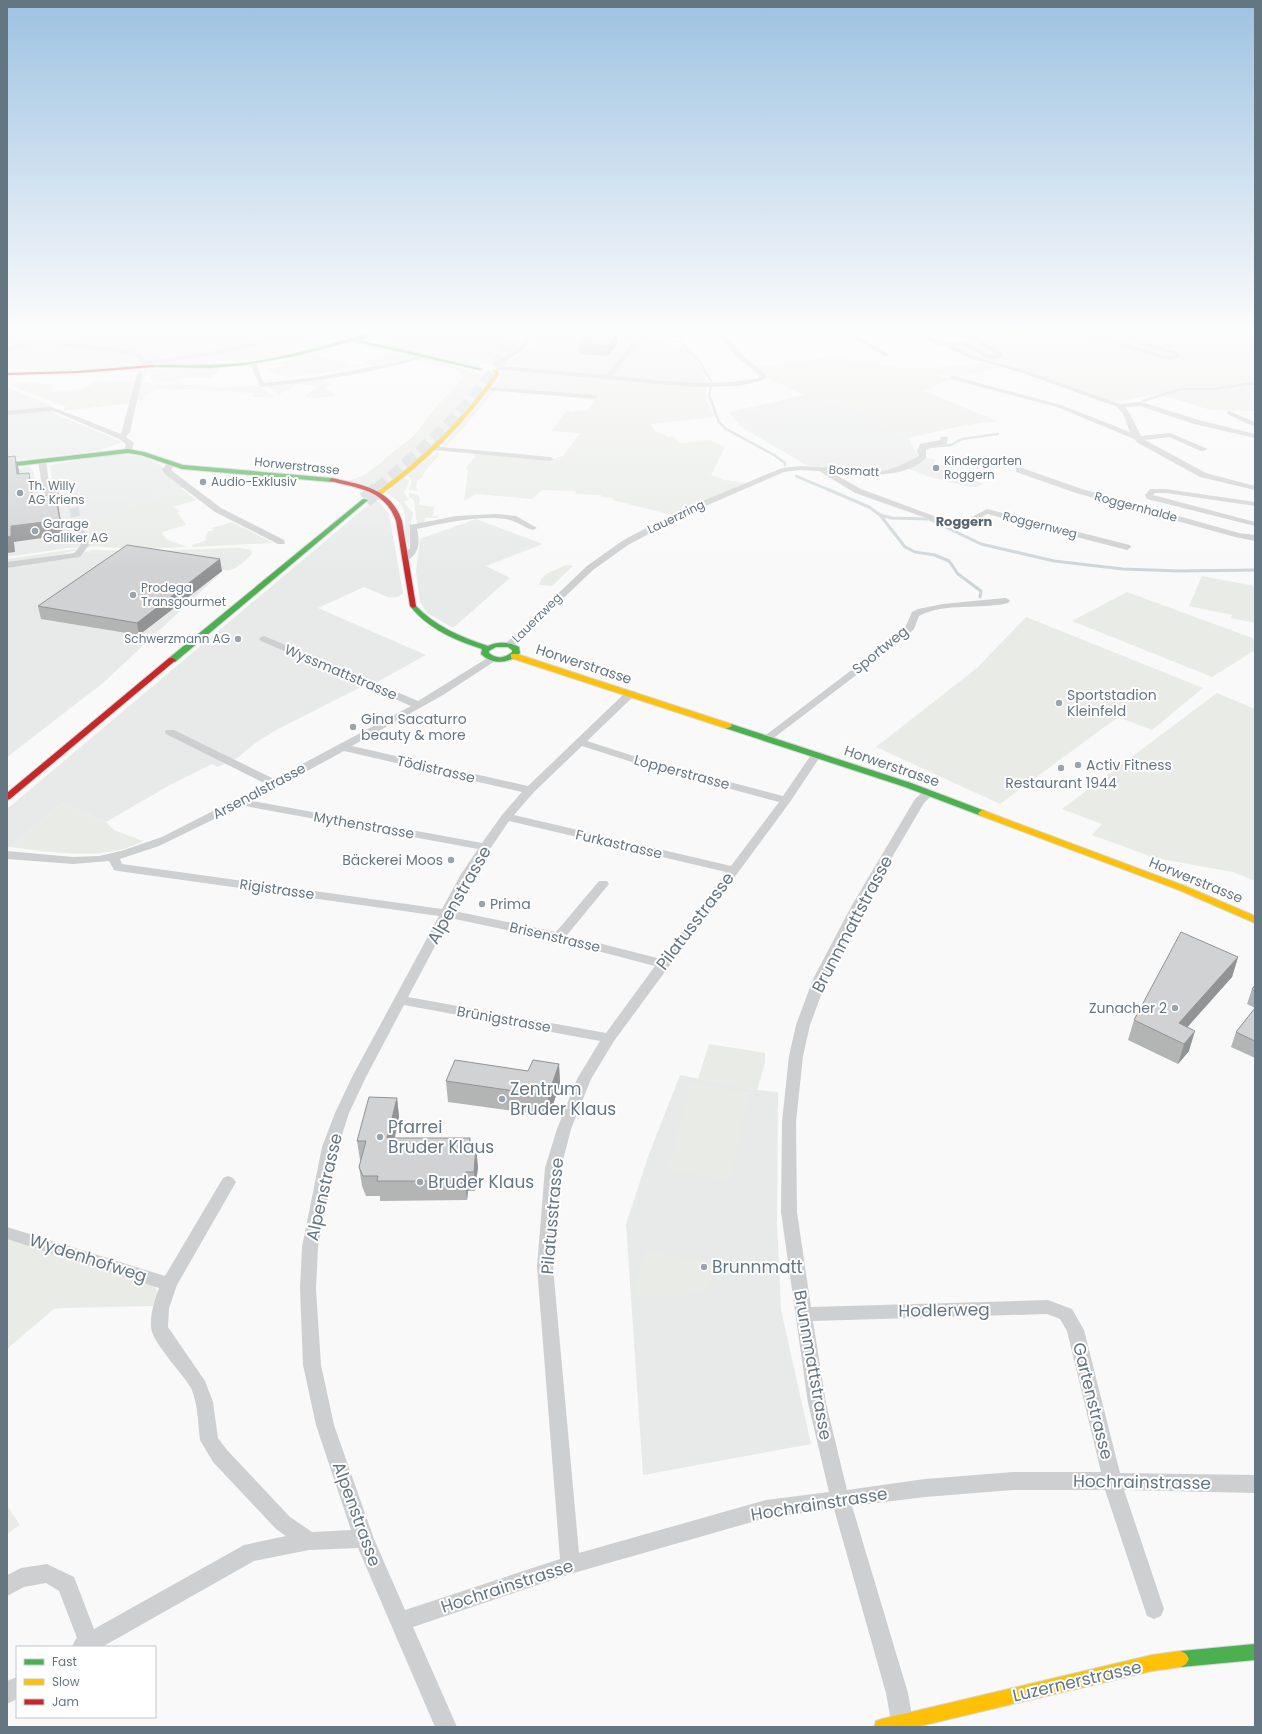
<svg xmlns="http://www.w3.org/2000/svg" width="1262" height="1734" font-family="Poppins,sans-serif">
	<rect width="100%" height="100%" fill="#f9f9f9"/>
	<g fill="#e8e9e9">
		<path d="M7 329H62L7 348Z"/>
		<path d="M75 329H379L275 356 247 360 78 370 7 369V352L41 339Z"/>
		<path d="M402 329H509L495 356 466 363 395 347 373 339Z"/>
		<path d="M538 329H569L629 340 668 343 679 345 685 349 701 367 704 371 706 384 634 379 505 365 531 346Z"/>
		<path d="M586 329H687L689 335 683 338 668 336 646 339Z"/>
		<path d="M7 387 54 407 51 412 122 442 99 451 7 461Z"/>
		<path d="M804 395 854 406 908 438 920 459 930 458 936 460 934 462 983 484 977 487H969L930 477 904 467 883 472 824 468 806 465 740 426 729 412Z"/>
		<path d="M117 454 140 456 157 463 187 486 83 522 91 547 68 548 7 557V469L30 467 33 470 36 484H52L50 465Z"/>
		<path d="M374 500 379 502 389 514 403 593 398 597 390 598 364 587 318 608 426 655 375 683 363 686 280 728 258 741 237 758 218 767 212 764 170 785 106 822 62 803 10 847H7V809Z"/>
		<path d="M476 519 543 544 486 566 510 578 453 628 427 613 420 602 416 571 420 539Z"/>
		<path d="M89 550 88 552 131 555 247 551 224 570 103 683 7 757V568L74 558Z"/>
		<path d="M680 1075 757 1090 778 1092 777 1223 781 1310 811 1444 643 1475 626 1224 649 1154Z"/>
	</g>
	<g fill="#e8ebe6">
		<path d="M508 329H521C511 351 503 357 480 361 474 363 471 365 465 364L491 358 489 356H495Z"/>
		<path d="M522 329H529L521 347 497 362 475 365C480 361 487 362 493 360 509 356 516 344 522 329Z"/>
		<path d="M947 329H967L999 355C984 359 981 349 971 344 963 340 955 335 947 329Z"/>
		<path d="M971 329H1068L1175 359 1180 358 1182 356 1141 342 1121 329 1255 330V411L1211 410 1157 394 1115 402 1008 366 981 359 953 347C964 339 973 355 984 357 990 359 997 358 1004 360L1002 358 1005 355 1003 353 980 339Z"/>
		<path d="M1073 329H1118L1134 341 1175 355 1170 357Z"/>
		<path d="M351 345 365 347H346L317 355 355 366 359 364 362 366 290 378 274 373 268 368 285 366 282 362 266 368 265 366Z"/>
		<path d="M389 353H395L412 357 373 366H371L382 361 368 365 362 363Z"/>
		<path d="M844 355 861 365 862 363 869 361 875 364 903 368 955 367 984 363 1002 367 956 377 915 372 952 378 924 391 997 421 961 426 908 438 854 406 804 395 768 378 758 367Z"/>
		<path d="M424 358 491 376C468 412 436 444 402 471 395 477 388 485 379 488 373 490 354 483 347 481 368 477 382 461 398 448 405 442 413 438 419 430 424 423 429 415 435 408 445 397 456 388 464 376L456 369 415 360Z"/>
		<path d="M144 369H219L212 378H181L171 382 151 380V375L155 373 150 371 145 374 144 382 152 383 151 385 166 384 154 385 139 391Z"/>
		<path d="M505 371 707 387C702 401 710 406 716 417L651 424 655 430V431L668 437 674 436 678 443 710 440 725 447 711 475 724 480 746 483 672 515 612 500 613 498 601 497V495L575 494 576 491 542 490 532 499 477 494 464 501 468 472 466 467 476 456 470 455 477 454 549 460 563 456 580 433 551 431 566 411 573 412 575 410 587 411 597 397 494 388 501 377 500 373Z"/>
		<path d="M322 380 334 383H331L325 389 335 393V396L318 398 305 397 318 386 296 384 289 391 284 390 279 395 268 387V386Z"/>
		<path d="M107 381 135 382 132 403 63 411 66 407 10 385C18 380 31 382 40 383V384H52L50 391 54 392 81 389 90 385 92 382Z"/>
		<path d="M173 384 223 387 260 386 274 397 272 398 254 397 252 395 254 393 184 389 182 390 155 389 145 395 144 400H137L138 392 154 386Z"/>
		<path d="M495 390 462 430 443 448H441L490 391Z"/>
		<path d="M757 409 774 420 755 423 739 412Z"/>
		<path d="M438 451 439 453C438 461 425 466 423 477L417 481 416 488 418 490 415 491 409 489 412 481 407 475Z"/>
		<path d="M404 478 409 480 408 485 404 493 409 500 403 501 413 513 411 522 409 550C408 543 405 535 405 528 405 507 405 505 386 493Z"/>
		<path d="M181 488 196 500 173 507 180 511 178 513 186 525 162 532V534L168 540 187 547 134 549 90 546 83 522Z"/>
		<path d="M409 493 418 495 420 498 419 505 434 507 433 516H438V518H425L424 523 417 524 414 500 409 497Z"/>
		<path d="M232 522 273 543 192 547V545C197 543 203 543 207 539L205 538 208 531H212L214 529H211L212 528Z"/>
		<path d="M240 548 251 550 252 554C246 560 233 573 224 570L247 551 131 555 88 552 91 550 129 551Z"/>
		<path d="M74 549 76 550 62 554 7 563V559Z"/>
		<path d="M566 565 573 566 552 586 539 585C542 572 555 571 566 565Z"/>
		<path d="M1202 576 1255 586V623L1231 618 1232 615 1189 606Z"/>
		<path d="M1127 592 1255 639V650L1212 677 1072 621Z"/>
		<path d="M1026 617 1203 688 1152 730 1118 717 1000 804 876 747 977 668Z"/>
		<path d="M1217 693 1255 709V881L1233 872 1155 858 1092 835 1102 824 1062 809Z"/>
		<path d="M62 803 106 822 114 830 143 841C106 862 51 852 10 847Z"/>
		<path d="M709 1044 765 1053V1063L757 1090 698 1079Z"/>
		<path d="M691 1083 750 1092 730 1181 667 1170Z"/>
		<path d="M7 1237 154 1284C158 1291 159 1300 153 1306L64 1308 54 1309 49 1313 7 1349Z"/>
		<path d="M645 1250 713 1263C713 1270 713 1277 710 1284 701 1302 650 1295 633 1294Z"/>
		<path d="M7 1506 20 1525 7 1534Z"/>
	</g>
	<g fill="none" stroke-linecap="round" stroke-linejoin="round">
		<g stroke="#ced6d9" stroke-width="2.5">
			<path d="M578 329 647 341 670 340 680 342 700 362 712 383 709 395 719 422 726 429 774 455 785 463V465"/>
			<path d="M1143 401 1181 389H1212L1255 383"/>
			<path d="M923 451 929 447 951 445 962 439 998 434"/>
			<path d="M796 476 829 490"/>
		</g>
		<g stroke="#ced6d9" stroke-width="3">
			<path d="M827 489 869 507 880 515 892 518 929 519 981 544 1054 561 1123 569 1179 571 1255 570"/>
			<path d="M880 515 905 547 915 552 935 555 949 561 958 574 981 591 980 597"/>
		</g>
		<path stroke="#d4d8dc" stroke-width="9" stroke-dasharray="9 4.5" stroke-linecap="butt" d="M65 498 73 505 77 522"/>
		<path stroke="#d4d8dc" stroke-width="13" stroke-dasharray="13 6" stroke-linecap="butt" d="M377 490C426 447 493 391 517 329"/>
		<path stroke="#d4d8dc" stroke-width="16" stroke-dasharray="16 8" stroke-linecap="butt" d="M365 500 378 489"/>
		<g stroke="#d5d6d7" stroke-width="2">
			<g id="fast">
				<path d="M383 329H392L357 340 387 346 482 369 480 370 352 341 300 355 244 365 210 368 152 367 150 366 152 365C183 365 213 366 244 363 291 357 337 342 383 329Z"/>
				<path d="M128 449 144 452 183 465 332 478 335 480 332 482 182 469 141 455 128 453 7 467V463Z"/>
				<path d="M363 499 368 500 175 662H169V658Z"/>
				<path d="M413 604 415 605C435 626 460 637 488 646 498 641 509 642 519 647L520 653C510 664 492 665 481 654L482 649C455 640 428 629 410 606ZM496 647H508L512 650V652C504 659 497 659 489 653V651Z"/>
				<path d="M725 724H731L911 783 985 811 986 813 982 816 979 815 905 787 725 728 724 726Z"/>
				<path d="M1255 1644V1660L1181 1667 1176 1664 1173 1659 1176 1654 1181 1651Z"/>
			</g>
		</g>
		<g stroke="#d5d6d7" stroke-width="2">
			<g id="slow">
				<path d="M493 370H497L499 374C466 422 427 461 380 495H376V493C422 459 462 421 495 374Z"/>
				<path d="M511 654H517L731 724 732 726 728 728H725L511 658Z"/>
				<path d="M982 810 1185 886 1255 916V923L1179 890 979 815 978 813Z"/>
				<path d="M1181 1651 1186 1654 1189 1659 1186 1664 1181 1667 1152 1671 916 1727H874L876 1721 882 1719 1152 1655Z"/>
			</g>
		</g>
		<g stroke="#d5d6d7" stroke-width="2">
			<g id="jam">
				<path d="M152 365 154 366V367L78 373 7 375V373L78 371Z"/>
				<path d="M332 478C362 485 391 488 402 521L416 606 415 607 413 608 410 606 396 521C385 490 358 488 330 481L329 480Z"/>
				<path d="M169 658H172L176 660 10 799 7 800V793Z"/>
			</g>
		</g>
		<g fill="#cecfd0" fill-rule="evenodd">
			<path d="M60 329H70L43 339 125 349 142 355 146 361C177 356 208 354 238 346 256 341 277 329 295 329L289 333 326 347 321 348 284 335C239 354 191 358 144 365L142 364 138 357 124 353 35 342 7 352V348Z"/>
			<path d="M529 329H535L525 349 498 365H494V363L520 347Z"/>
			<path d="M717 329H723C732 349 748 359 764 373L766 377 763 380 739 386 694 387 501 370 498 368 501 366 606 375 633 342 635 341 638 343 612 376C661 380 711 388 759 378V375C742 361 726 350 717 329Z"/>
			<path d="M846 329H853L861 338 890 355 885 356 857 340Z"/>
			<path d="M911 329H919L941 342H965L987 354 997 355 979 343 966 329H973L983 341 1002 352 1003 357C985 364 980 352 965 346 961 345 956 346 952 346L973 356 1027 371 1120 404 1141 402 1199 420 1255 434V438L1194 424 1140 406 1125 407 1130 414 1141 436 1170 433 1208 449 1204 451H1201L1169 437 1145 440 1206 473 1255 486V490L1200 477 1138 443 1134 439 1057 407 951 379V377L953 376 1061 405 1130 432 1123 414 1117 407 1023 373 969 358 944 346 938 345Z"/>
			<path d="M1068 329H1080L1164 355H1174L1138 344 1117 329H1125L1142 342 1177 352 1181 356 1173 360 1163 359Z"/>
			<path d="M425 354 428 356 427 357C373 373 318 381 262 387L259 385 250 362 255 361 264 383 317 377 392 363Z"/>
			<path d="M140 372 143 374 130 432 126 437 134 443 131 453H125L124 451 126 444 119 439 56 412 50 411 7 415V411L50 407 60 410 121 434 137 374Z"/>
			<path d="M488 387 595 395 598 397 595 399 486 390 485 389Z"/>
			<path d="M1229 411 1255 422V427L1227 414V412Z"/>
			<path d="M941 437H947L948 439 946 444 926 448V458C902 481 860 474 831 472L861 489 953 523H960L987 509 1130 545 1131 547 1127 550 987 514 965 527H952L855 493 819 471 800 470 784 472 680 517 628 545 593 570 512 647 509 648 504 645 587 566 622 541 674 513 782 468 800 466 885 471 899 466 919 456 917 451 920 444 940 440Z"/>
			<path d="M431 446 550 457 554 459 550 461 434 450H431Z"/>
			<path d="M39 459H42L46 461 50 489 68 496V500H62L43 492 38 461Z"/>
			<path d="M169 462H175L176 464 171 470 221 508 284 540 285 542 284 544H278L215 512 165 474 162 469Z"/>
			<path d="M1016 468H1022L1082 489 1239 533 1255 535V541L1235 537 1076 493 1016 472Z"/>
			<path d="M1150 489H1166L1255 502V506L1166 493H1155L1153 495 1255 522V526L1147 499 1145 495Z"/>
			<path d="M497 514 516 516 537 528 533 530C525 528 518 522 510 520 485 514 443 523 417 529 420 541 420 556 405 561L401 558 410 548V525L456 516Z"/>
			<path d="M74 520H80L81 522 89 545 80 557 7 568V562L74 553 81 545 73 522Z"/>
			<path d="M1005 598 1008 599 1010 601 1008 603C980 610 945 602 919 616L914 629 905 638 771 740H763L762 738 899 634 905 628 912 612 918 609 943 604Z"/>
			<path d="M264 636 418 701 489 657H495L497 659 495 661 443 695 352 746 528 786 627 691H635L636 693 635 695 587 741 646 760 783 796 813 752H821L822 754 790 802 614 1041 591 1079 571 1129 561 1168 553 1267 579 1553 766 1500 829 1492 808 1403 781 1212 782 1122 789 1056 796 1025 813 979 852 905 915 799 924 791H932L934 793 924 803 864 905 827 979 810 1025 803 1056 796 1122 797 1212 811 1307 1048 1300 1072 1309 1084 1330 1120 1473 1255 1475V1493L1124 1490 1164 1609 1161 1616 1154 1619 1147 1616 1105 1490H1013L925 1497 852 1506 908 1693 914 1727H892L886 1693 834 1509 766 1518 570 1574 413 1627 457 1727H435L358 1548 309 1550 254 1561 102 1647H72L75 1640 77 1638 59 1591 46 1583 24 1587 7 1596V1575L21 1568 47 1564 74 1577 94 1629 244 1545 286 1536 276 1529 213 1462 200 1440C198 1424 198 1403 191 1388 183 1374 151 1341 151 1327 150 1313 155 1300 159 1288L7 1239V1227L165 1276 223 1178 228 1176 233 1178 236 1182 177 1285 169 1308 168 1327 205 1381 213 1402 218 1438 227 1450 290 1517 312 1532 351 1530 316 1425 303 1365 300 1289 302 1247 322 1147 335 1113 352 1077 439 916 118 871 114 870 109 861 73 864 7 859V851L73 857 99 856 121 851 162 837 266 784 166 734 165 732 166 730H174L274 779 411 706 261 641 259 639 261 637ZM582 746 638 764 779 802 731 866 514 815 534 792ZM344 751 522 792 502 815 482 843 252 801ZM243 805 250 807 478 849 461 874 442 909 122 864 120 859 159 846ZM509 821 726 872 661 959 567 935 609 884 607 881H599L556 932 454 911 473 874ZM450 918 559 941 655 966 606 1033 408 997ZM404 1005 600 1041 577 1079 557 1129 545 1168 537 1267 560 1559 405 1610 374 1539 334 1425 321 1365 316 1289 318 1247 338 1147 349 1113 366 1077ZM1047 1314 1060 1319 1067 1331 1101 1472H1013L925 1479 847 1490 826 1403 813 1321Z"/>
			<path d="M17 1677V1699L7 1704V1681Z"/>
		</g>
		<use href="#fast" fill="#4caf50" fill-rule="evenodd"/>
		<use href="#slow" fill="#ffc107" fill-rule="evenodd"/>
		<use href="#jam" fill="#c62828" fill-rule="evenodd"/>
	</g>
	<g fill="#b3b5b5">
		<path d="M579 344H617L608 356 579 354Z"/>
		<path d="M222 571 139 635 41 619 38 606Z"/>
		<path d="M1238 957 1232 977 1187 1027 1189 1051 1178 1064 1128 1040 1134 1020Z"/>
		<path d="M1255 985V1008L1247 1004 1252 989Z"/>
		<path d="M1255 1008V1058L1231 1047 1236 1032Z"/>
		<path d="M559 1064 560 1084 549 1116 448 1102 446 1081 528 1071Z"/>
		<path d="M397 1098 399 1117 395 1138H470L471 1147 478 1167 475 1191H468L467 1200 380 1201V1196H366L362 1186 359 1167 361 1160H360L357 1141Z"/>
	</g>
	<g fill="#929394">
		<path d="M617 335V344L608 356V346Z"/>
		<path d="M15 456 19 470 21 489 17 474Z"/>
		<path d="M29 473 32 488 35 512 32 497Z"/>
		<path d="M55 494 59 509 63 535 14 542 15 552 7 553V537L11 526Z"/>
		<path d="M220 559 222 571 139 635 137 623Z"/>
		<path d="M1238 957 1232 977 1176 1040 1179 1023Z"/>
		<path d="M1195 1031 1189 1051 1178 1064 1184 1044Z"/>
		<path d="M559 1064 560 1084 549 1116 548 1096Z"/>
		<path d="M397 1098 399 1117 390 1157 387 1138Z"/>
		<path d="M470 1138 472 1157 469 1147Z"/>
		<path d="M476 1147 478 1167 475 1191 474 1172Z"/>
		<path d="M466 1172 468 1191 467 1200 465 1181Z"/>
	</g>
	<g fill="#d0d2d3" stroke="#929394">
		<path d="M589 333 617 335 608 346 579 344Z"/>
		<path d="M15 456 17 474 29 473 32 497 55 494 60 520 11 526V536L7 537V457Z"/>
		<path d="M127 545 220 559 137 623 38 606Z"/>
		<path d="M1181 932 1238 957 1179 1023 1195 1031 1184 1044 1134 1020Z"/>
		<path d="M1255 985V991L1252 989Z"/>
		<path d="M1255 1008V1041L1236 1032Z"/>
		<path d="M455 1060 528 1071 533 1060 559 1064 548 1096 446 1081Z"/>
		<path d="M369 1097 397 1098 387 1138H470L469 1147H476L474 1172H466L465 1181H377L378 1176H363L359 1167 366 1141H357Z"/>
	</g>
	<linearGradient id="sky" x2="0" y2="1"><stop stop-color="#9dc2e2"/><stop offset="0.58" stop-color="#fcfcfc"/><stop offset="1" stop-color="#fcfcfc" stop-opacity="0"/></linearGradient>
	<rect width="1262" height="572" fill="url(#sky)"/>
	<g fill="#99a4ac" stroke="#fff" stroke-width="1.5">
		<circle cx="936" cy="468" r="4"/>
		<circle cx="203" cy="482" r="4"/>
		<circle cx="20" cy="493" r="4"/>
		<circle cx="35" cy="531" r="4"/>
		<circle cx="133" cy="595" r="4"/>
		<circle cx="238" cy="639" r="4"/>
		<circle cx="1059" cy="703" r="4"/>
		<circle cx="353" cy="727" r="4"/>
		<circle cx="1078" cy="765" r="4"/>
		<circle cx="1061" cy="768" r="4"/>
		<circle cx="451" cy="860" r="4"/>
		<circle cx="482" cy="904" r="4"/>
		<circle cx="1175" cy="1008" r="4"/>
		<circle cx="502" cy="1099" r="4"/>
		<circle cx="380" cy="1137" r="4"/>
		<circle cx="420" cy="1182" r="4"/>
		<circle cx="704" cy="1267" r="4"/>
	</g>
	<g text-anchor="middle" stroke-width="4" stroke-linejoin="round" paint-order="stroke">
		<g font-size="12" fill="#657683" stroke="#fff" text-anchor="start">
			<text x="944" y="465">Kindergarten<tspan x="944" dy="14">Roggern</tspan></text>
			<text x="211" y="486">Audio-Exklusiv</text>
			<text x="28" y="490">Th. Willy<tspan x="28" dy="14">AG Kriens</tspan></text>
			<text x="43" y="528">Garage<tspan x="43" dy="14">Galliker AG</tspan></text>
			<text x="141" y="592">Prodega<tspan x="141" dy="14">Transgourmet</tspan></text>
			<text x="230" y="643" text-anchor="end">Schwerzmann AG</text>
		</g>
		<g font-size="12" fill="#657683" stroke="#fff">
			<text transform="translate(297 466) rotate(6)" y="4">Horwerstrasse</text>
			<text transform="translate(854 471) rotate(3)" y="4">Bosmatt</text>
			<text transform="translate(1136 507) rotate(15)" y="4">Roggernhalde</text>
			<text transform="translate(676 517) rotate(-26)" y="4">Lauerzring</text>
			<text transform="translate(1040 525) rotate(14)" y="4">Roggernweg</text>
			<text transform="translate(537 618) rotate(-45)" y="4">Lauerzweg</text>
		</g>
		<g font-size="13" font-weight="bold" fill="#57646e" stroke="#fff">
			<text x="964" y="526">Roggern</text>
		</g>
		<g font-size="14" fill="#657683" stroke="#fff">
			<text transform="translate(880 650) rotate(-39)" y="5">Sportweg</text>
			<text transform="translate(584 664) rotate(18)" y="5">Horwerstrasse</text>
			<text transform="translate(341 672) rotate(23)" y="5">Wyssmattstrasse</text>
			<text transform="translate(892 766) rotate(19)" y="5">Horwerstrasse</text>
			<text transform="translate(436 769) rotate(13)" y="5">Tödistrasse</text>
			<text transform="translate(682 772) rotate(15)" y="5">Lopperstrasse</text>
			<text transform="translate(259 791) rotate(-28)" y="5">Arsenalstrasse</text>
			<text transform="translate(364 825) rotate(10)" y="5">Mythenstrasse</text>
			<text transform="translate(619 844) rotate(13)" y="5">Furkastrasse</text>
			<text transform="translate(1196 880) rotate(22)" y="5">Horwerstrasse</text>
			<text transform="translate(277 889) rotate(8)" y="5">Rigistrasse</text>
			<text transform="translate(555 937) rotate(13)" y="5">Brisenstrasse</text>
			<text transform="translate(504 1019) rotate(10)" y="5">Brünigstrasse</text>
		</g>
		<g font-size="14" fill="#657683" stroke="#fff" text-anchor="start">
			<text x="1067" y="700">Sportstadion<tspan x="1067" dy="16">Kleinfeld</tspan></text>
			<text x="361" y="724">Gina Sacaturro<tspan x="361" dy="16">beauty &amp; more</tspan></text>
			<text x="1086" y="770">Activ Fitness</text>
			<text x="1061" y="788" text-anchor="middle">Restaurant 1944</text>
			<text x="443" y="865" text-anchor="end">Bäckerei Moos</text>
			<text x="490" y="909">Prima</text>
			<text x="1167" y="1013" text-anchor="end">Zunacher 2</text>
		</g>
		<g font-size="17" fill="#657683" stroke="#fff">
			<text transform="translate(459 895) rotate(-60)" y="6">Alpenstrasse</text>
			<text transform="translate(695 921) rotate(-53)" y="6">Pilatusstrasse</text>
			<text transform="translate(852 924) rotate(-62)" y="6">Brunnmattstrasse</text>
			<text transform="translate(324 1187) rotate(-77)" y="6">Alpenstrasse</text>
			<text transform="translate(552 1216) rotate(-85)" y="6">Pilatusstrasse</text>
			<text transform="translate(88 1258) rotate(18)" y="6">Wydenhofweg</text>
			<text transform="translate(944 1310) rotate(-1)" y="6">Hodlerweg</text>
			<text transform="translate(813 1365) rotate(80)" y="6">Brunnmattstrasse</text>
			<text transform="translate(1093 1401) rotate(76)" y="6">Gartenstrasse</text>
			<text transform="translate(1142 1482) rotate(1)" y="6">Hochrainstrasse</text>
			<text transform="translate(819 1504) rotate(-9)" y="6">Hochrainstrasse</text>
			<text transform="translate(357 1514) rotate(70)" y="6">Alpenstrasse</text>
			<text transform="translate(507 1586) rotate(-18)" y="6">Hochrainstrasse</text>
			<text transform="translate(1077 1681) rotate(-13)" y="6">Luzernerstrasse</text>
		</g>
		<g font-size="17" fill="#657683" stroke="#fff" text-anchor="start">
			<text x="510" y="1095">Zentrum<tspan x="510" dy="20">Bruder Klaus</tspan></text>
			<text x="388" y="1133">Pfarrei<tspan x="388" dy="20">Bruder Klaus</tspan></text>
			<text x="428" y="1188">Bruder Klaus</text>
			<text x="712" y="1273">Brunnmatt</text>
		</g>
	</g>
	<rect width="1262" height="1734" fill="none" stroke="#657683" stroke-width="16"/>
	<rect x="16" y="1646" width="140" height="72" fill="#ffffff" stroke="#c1c8cd"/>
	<rect x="24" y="1659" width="20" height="6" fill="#4caf50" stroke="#c1c8cd"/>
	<text x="52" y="1666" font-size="12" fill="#657683">Fast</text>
	<rect x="24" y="1679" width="20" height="6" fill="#ffc107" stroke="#c1c8cd"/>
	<text x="52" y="1686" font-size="12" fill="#657683">Slow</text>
	<rect x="24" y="1699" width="20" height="6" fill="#c62828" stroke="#c1c8cd"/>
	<text x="52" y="1706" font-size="12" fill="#657683">Jam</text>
</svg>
